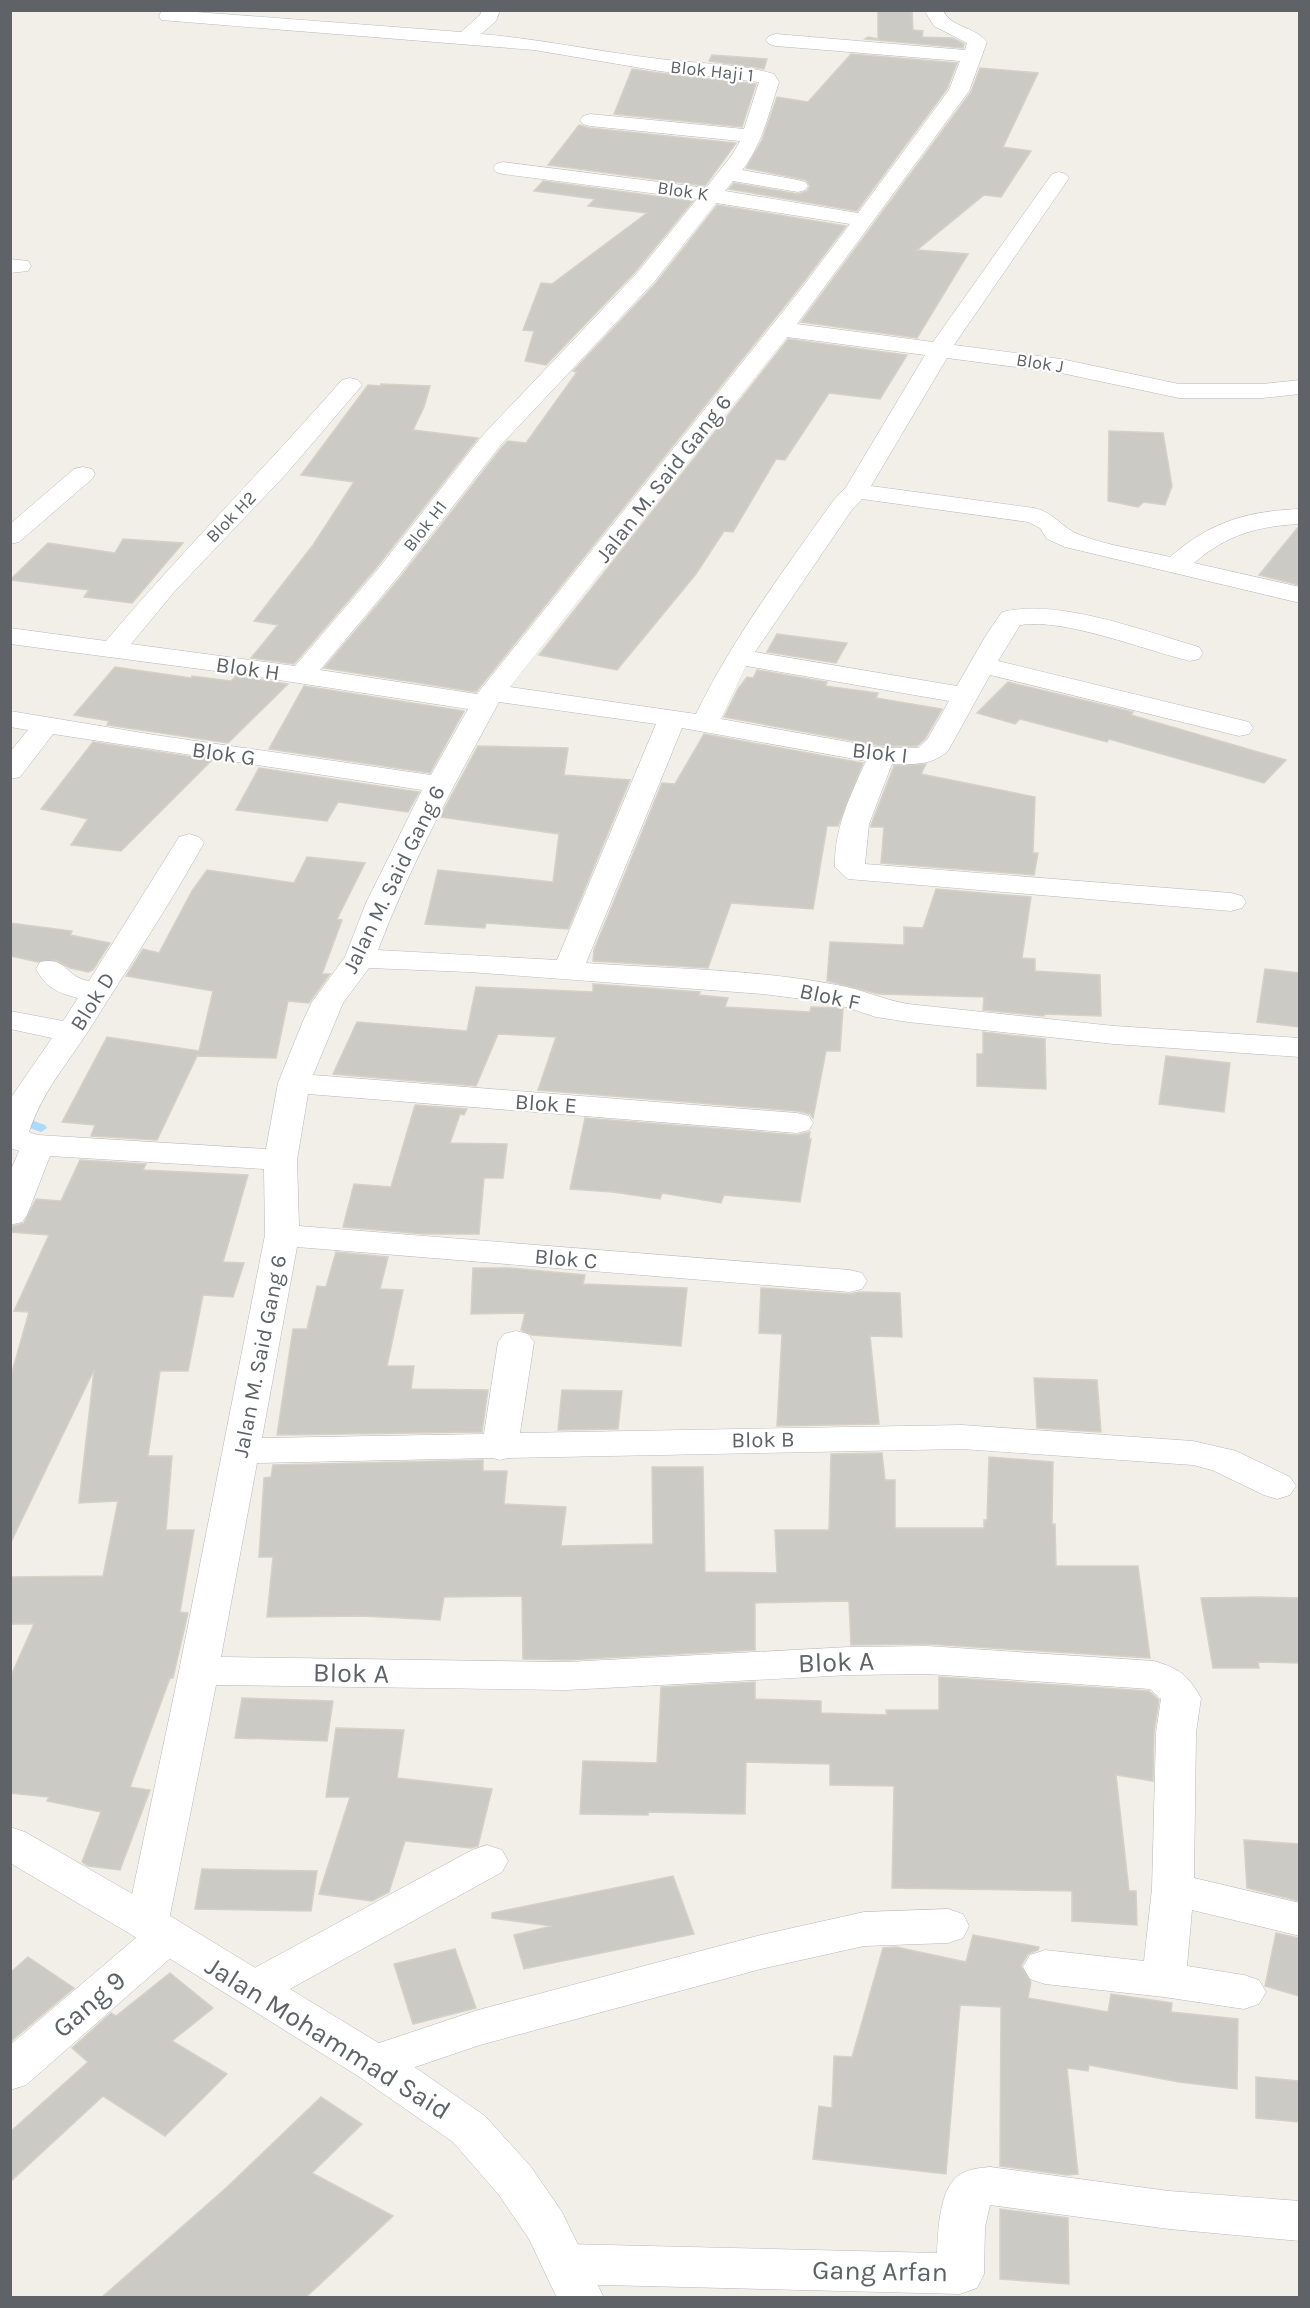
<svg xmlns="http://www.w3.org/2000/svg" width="1310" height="2308" font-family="Karla,sans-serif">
	<rect width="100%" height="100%" fill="#f1efe8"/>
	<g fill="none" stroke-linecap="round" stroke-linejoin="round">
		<path fill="#aadaff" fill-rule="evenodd" d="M17 1115 45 1125 47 1128 41 1132 13 1122 11 1119 13 1116Z"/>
	</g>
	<g fill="#cccac5" stroke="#d6d1c6" stroke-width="1.5">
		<path d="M878 10H912L913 30 923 31 922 37 953 38 964 44 963 48 865 39 868 37 878 39Z"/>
		<path d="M851 54 957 63 947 89 857 211 729 189 734 183 798 194 807 191 810 186 806 180 746 168 762 140 777 97 808 102Z"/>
		<path d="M712 55 767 59 764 69 709 61Z"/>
		<path d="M980 68 1038 73 1003 147 1031 151 1001 197 984 195 917 250 968 254 917 338 801 322 971 92Z"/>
		<path d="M632 69 659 73 756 84 742 127 614 114Z"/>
		<path d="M579 125 590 128 736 143 705 186 548 165Z"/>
		<path d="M543 181 693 201 636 271 546 365 525 361 534 331 523 330 541 283 552 284 647 213 588 206 595 199 534 191Z"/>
		<path d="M717 205 846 226 799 288 476 692 324 668 399 579 502 447 508 441 526 443 577 372 573 371 656 283Z"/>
		<path d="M788 339 907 355 880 399 829 393 785 460 776 459 733 532 724 531 696 574 617 670 539 655Z"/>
		<path d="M381 384 430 386 424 407 413 430 478 438 377 567 294 664 251 658 278 625 254 621 313 545 354 482 301 475 368 385 381 386Z"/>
		<path d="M1109 431 1163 433 1172 486 1165 505 1144 502 1138 507 1108 501Z"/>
		<path d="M1299 526V585L1259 575Z"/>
		<path d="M123 539 183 543 132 603 84 597 89 590 10 580 48 543 115 553Z"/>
		<path d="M777 634 847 643 836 663 767 652Z"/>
		<path d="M115 667 191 678 192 676 231 681 236 676 288 684 228 743 107 725 109 721 74 715Z"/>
		<path d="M757 670 827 682 825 686 878 693 876 698 942 709 925 739 917 746H882L724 717 738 689 747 677 753 678Z"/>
		<path d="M1008 682 1133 712 1131 715 1286 760 1264 783 1109 739 1107 742 1020 719 1015 724 977 713Z"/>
		<path d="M304 686 464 711 430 773 269 749Z"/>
		<path d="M704 734 863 763 838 826H827L813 909 731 903 708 968 593 961 594 950 662 783 675 784Z"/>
		<path d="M93 742 212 760 121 851 71 845 88 819 41 809Z"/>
		<path d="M478 746 568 748 564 775 630 780 568 929 486 923 485 928 425 924 438 870 553 882 559 834 440 817Z"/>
		<path d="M926 764 921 774 1035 797 1033 853H1038L1034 875 881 863 884 827H871V825L894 766Z"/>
		<path d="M259 768 419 792 408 812 338 802 327 821 236 810Z"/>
		<path d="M307 857 365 863 337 919 342 920 322 974H330L309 1003 288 1001 276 1058 197 1056 198 1054 157 1140 91 1136 95 1125 62 1122 107 1037 199 1051 213 991 126 976 143 949 159 953 192 891 207 870 294 883Z"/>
		<path d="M936 889 1031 897 1022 958 1035 959V971L1100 975 1101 1016 1044 1014V1016L983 1010 984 997 879 994 827 981 830 942 904 945V927L923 928Z"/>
		<path d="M10 923 72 931 70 935 110 943 93 970 88 972 70 968 56 960 38 962 10 956Z"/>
		<path d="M1265 969 1299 973V1027L1257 1022Z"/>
		<path d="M593 984 700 992 699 995 728 998 725 1007 810 1012 811 1007 843 1008 840 1051H826L813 1118 810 1114 797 1111 538 1090 556 1037 498 1034 476 1086 333 1074 357 1022 467 1031 476 987 593 992Z"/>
		<path d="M983 1032 1045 1039 1046 1089 977 1086V1054H983Z"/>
		<path d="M1166 1056 1230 1063 1224 1112 1159 1104Z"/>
		<path d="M415 1105 467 1109 464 1115 460 1114 450 1143 507 1144 503 1178H484L479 1234H424L343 1227 354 1184 391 1187Z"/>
		<path d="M585 1118 797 1135 810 1132 809 1139H811L800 1202 724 1195 721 1203 662 1193 660 1199 613 1192 570 1189Z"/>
		<path d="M80 1160 146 1164 143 1170 248 1175 223 1262 244 1263 233 1297 203 1295 188 1371H160L148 1456H172L166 1530H194L180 1612 188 1613 173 1678H170L130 1787 150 1790 120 1870 88 1866 82 1862 101 1812 47 1801 49 1797 10 1793V1678L34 1624H10V1577L103 1576 118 1501 79 1503 94 1370 10 1544V1379L29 1312 14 1311 49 1235 10 1232V1227L24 1223 36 1199 61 1201Z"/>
		<path d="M336 1252 388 1257 380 1289 403 1290 387 1366H414L411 1389 488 1390 482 1432 277 1435 293 1329H307L317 1286 326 1287Z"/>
		<path d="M473 1268H510L585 1275 583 1284 687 1288 681 1346 532 1335 521 1330 525 1313 471 1314Z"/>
		<path d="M761 1288 850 1294 860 1292 900 1293 902 1337 870 1336 879 1424 777 1426 782 1334 759 1333Z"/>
		<path d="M1034 1378 1097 1380 1101 1432 1037 1428Z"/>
		<path d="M562 1390 622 1391 618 1429 558 1430Z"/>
		<path d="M882 1453 885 1480H895V1528H984V1520H987L989 1457 1053 1462 1052 1524H1055L1056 1566H1138L1150 1658 927 1644 851 1645 849 1601 755 1603V1650L567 1660 523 1659 522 1596 444 1597 440 1620 362 1616 267 1617 273 1557H259L264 1478 271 1477 273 1465 483 1460V1471H507L504 1504 566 1507 561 1546 653 1544 652 1467H703L705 1572 777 1573 775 1530H829L831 1454Z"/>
		<path d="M1257 1597 1299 1598V1663L1258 1662 1259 1668H1213L1201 1598Z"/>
		<path d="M939 1677 1149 1691 1159 1700 1154 1733 1153 1781 1116 1775 1129 1891H1136L1137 1925 1072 1921V1891L892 1888 894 1786 830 1785V1764L746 1762 745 1814 648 1812V1815L580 1814 583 1761 657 1763 661 1687 755 1682V1699L821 1701V1713L887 1715 886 1710H939Z"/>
		<path d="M242 1698 333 1701 327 1741 235 1738Z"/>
		<path d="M336 1728 404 1730 397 1778 492 1789 478 1846 471 1848 405 1841 389 1892 372 1901 319 1894 350 1797H326Z"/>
		<path d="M1244 1840 1299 1844V1901L1247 1888Z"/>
		<path d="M202 1869 317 1871 311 1911 195 1909Z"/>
		<path d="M673 1876 694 1934 524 1969 514 1935 552 1926 492 1918V1913Z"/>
		<path d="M1276 1933 1299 1938V1996L1265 1986Z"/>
		<path d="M973 1935 1039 1947 1038 1950 1028 1954 1021 1966 1031 1982 1028 1998 1108 2012 1111 1994 1172 2003 1171 2012 1238 2019 1237 2089 1179 2082 1089 2065 1088 2071 1067 2068 1078 2174 1067 2175 1000 2166 1001 2007 960 2005 946 2174 813 2159 819 2106 832 2108 834 2056 852 2057 883 1948 896 1947 966 1962Z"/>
		<path d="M455 1949 476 2008 413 2024 394 1964Z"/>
		<path d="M28 1957 74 1988 10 2042V1973Z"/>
		<path d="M170 1973 213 2008 172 2041 227 2074 165 2136 103 2096 10 2182V2132L88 2062 72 2048 111 2013 116 2016Z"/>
		<path d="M1256 2077 1299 2081V2122L1256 2118Z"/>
		<path d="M321 2097 362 2124 312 2173 393 2216 305 2298H101L226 2188Z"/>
		<path d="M1000 2209 1068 2218 1069 2284 1000 2279Z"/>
	</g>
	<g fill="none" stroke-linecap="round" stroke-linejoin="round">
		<g stroke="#b5b8bc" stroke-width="1">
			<g id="street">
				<path d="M170 10 461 32 480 15 482 10H500L496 21 481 34C541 39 600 52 660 59 698 64 737 63 774 74L779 82C769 113 762 145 742 170L798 180 805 182 808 186 805 190 798 192 733 181 725 191 858 213 949 90 960 61 776 46 769 44 766 40 769 36 776 34 965 50 967 43 934 26 924 10H943C950 28 975 26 987 42L969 91 797 324 933 342 1052 174 1059 172 1066 174 1069 178 954 345 1061 359 1179 384H1262L1300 380V394L1262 398H1179L1061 373 947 358 871 486 1034 508C1056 513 1061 528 1080 535 1108 546 1141 550 1170 557 1210 522 1247 511 1300 509V524C1258 526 1226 535 1194 563L1300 587V603L1065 547 1047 539 1040 528 1028 522 862 499 851 511 755 652 957 686 985 637 1002 612C1059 598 1143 631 1199 647L1203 653 1199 659 1190 661C1144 650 1065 618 1020 625L998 661 1249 722 1253 728 1249 734 1239 736 990 675 948 751C931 766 913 764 892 764L869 824 865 864 1231 893 1242 896 1246 902 1242 908 1231 911 848 879 835 867C834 829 850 796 866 761L682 728 586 963C669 969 756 969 837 985 861 989 884 1000 908 1004L1114 1026 1300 1038V1057L1114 1044 908 1022 876 1017 833 1003 763 994 469 972 369 968 343 1003 313 1075 797 1113 809 1116 813 1123 809 1130 797 1133 308 1094 297 1160 299 1226 850 1270 862 1273 867 1281 862 1289 850 1292 297 1247 262 1438 484 1434 498 1342 504 1334 516 1331 528 1334 534 1342 520 1433 962 1425 1193 1441 1236 1451 1290 1477 1296 1486 1290 1495 1277 1499 1264 1495 1212 1470 1193 1465 962 1449 508 1458 500 1460 493 1458 257 1463 221 1657 567 1662 849 1647 927 1646 1154 1661C1180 1669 1187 1674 1201 1698L1196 1733 1194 1878 1300 1903V1936L1192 1910 1187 1966 1244 1975 1259 1980 1266 1992 1259 2004 1244 2009 1164 1997 1045 1984 1030 1979 1023 1967 1030 1955 1045 1950 1144 1961 1152 1889 1156 1733 1161 1699 1150 1689 927 1674 849 1675 567 1690 216 1685 169 1920 182 1924 188 1936 182 1948 26 2085 10 2090V2045L137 1937 132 1935 126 1923 179 1671 265 1235 264 1169 50 1156 27 1215 22 1222 10 1225V1172L19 1151 10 1148V1099L52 1038 10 1029V1011L63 1021 78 998C58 993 46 988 36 969L40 962C67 956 65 977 89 981L179 837 189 834 199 837 204 843C168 907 128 968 89 1030 67 1064 42 1092 29 1132L38 1135 266 1149 278 1083 303 1021 312 1002 345 957 366 903 422 790 53 734 20 777 10 779V752L28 730 10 727V711L155 735 431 775 468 709 246 675 10 644V628L106 641C182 551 265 468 342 380L350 378 358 380 362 385 358 390 287 473 174 592 131 644 295 666 379 568 482 436 638 272 697 199 503 174 496 172 493 168 496 164 503 162 706 188 732 155 740 141 590 126 583 124 580 120 583 116 590 114 744 129 759 82 659 71 534 50 161 20 159 16 161 12ZM716 203 850 224 801 289 477 694 320 670 397 578 500 446 654 282ZM787 337 925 355 846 487 833 501C784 570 733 638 696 714L510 687ZM746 666 949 701 927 740 918 748H882L721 719ZM499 702 656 724 557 960 378 950C411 863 455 783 499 702Z"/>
				<path d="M10 259 28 261 31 266 28 271 10 273Z"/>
				<path d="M83 467 92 469 95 474 92 479 19 542 10 544V524L74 469Z"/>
				<path d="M487 1845 502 1850 508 1861 502 1872 268 2001 253 2006 238 2001 231 1989 238 1977 472 1850Z"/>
				<path d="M948 1909 963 1914 969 1926 963 1938 948 1943 864 1946 761 1969 480 2045 374 2081 358 2076 352 2063 358 2050 478 2010 761 1935 864 1912Z"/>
				<path d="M990 2167 1169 2191 1300 2201V2241L1169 2229 990 2205 985 2227 984 2274 977 2288 960 2294 565 2284 548 2278 542 2264 548 2250 565 2244 937 2253C938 2232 939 2190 958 2176 967 2169 979 2168 990 2167Z"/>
			</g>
		</g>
		<g stroke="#b6babf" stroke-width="1">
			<path id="secondary" d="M10 1827 25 1832 162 1911 390 2050 485 2116 531 2167 562 2212 604 2298H557L529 2239 499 2195 453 2142 358 2076 132 1935 10 1863Z"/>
		</g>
		<use href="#street" fill="#fff" fill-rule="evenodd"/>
		<use href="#secondary" fill="#fff" fill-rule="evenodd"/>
	</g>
	<g text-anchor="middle" stroke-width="4.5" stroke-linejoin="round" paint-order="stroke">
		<g font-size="18" fill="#5f6368" stroke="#fff">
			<text transform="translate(712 71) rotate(6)" y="6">Blok Haji 1</text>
			<text transform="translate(683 191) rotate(8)" y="6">Blok K</text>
			<text transform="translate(1040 363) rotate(9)" y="6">Blok J</text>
			<text transform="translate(231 517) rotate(-46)" y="6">Blok H2</text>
			<text transform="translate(425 526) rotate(-52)" y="6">Blok H1</text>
		</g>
		<g font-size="22" fill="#5f6368" stroke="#fff">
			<text transform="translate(663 478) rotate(-52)" y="8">Jalan M. Said Gang 6</text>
			<text transform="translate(248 668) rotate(8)" y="8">Blok H</text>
			<text transform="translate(880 752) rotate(6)" y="8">Blok I</text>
			<text transform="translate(224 753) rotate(8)" y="8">Blok G</text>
			<text transform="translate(393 879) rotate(-64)" y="8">Jalan M. Said Gang 6</text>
			<text transform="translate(830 996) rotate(12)" y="8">Blok F</text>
			<text transform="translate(92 1001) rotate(-58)" y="8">Blok D</text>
			<text transform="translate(546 1103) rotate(4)" y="8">Blok E</text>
			<text transform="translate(566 1258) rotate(5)" y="8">Blok C</text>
			<text transform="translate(259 1356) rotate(-79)" y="8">Jalan M. Said Gang 6</text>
			<text transform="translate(763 1439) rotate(-1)" y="8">Blok B</text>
		</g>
		<g font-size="27" fill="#5f6368" stroke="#fff">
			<text transform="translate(836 1662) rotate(-2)" y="9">Blok A</text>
			<text transform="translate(351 1673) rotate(1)" y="9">Blok A</text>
			<text transform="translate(89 2004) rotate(-41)" y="9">Gang 9</text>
			<text transform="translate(328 2038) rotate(32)" y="9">Jalan Mohammad Said</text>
			<text transform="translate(880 2271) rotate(1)" y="9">Gang Arfan</text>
		</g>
	</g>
	<rect width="1310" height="2308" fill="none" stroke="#5f6368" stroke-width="24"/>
</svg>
